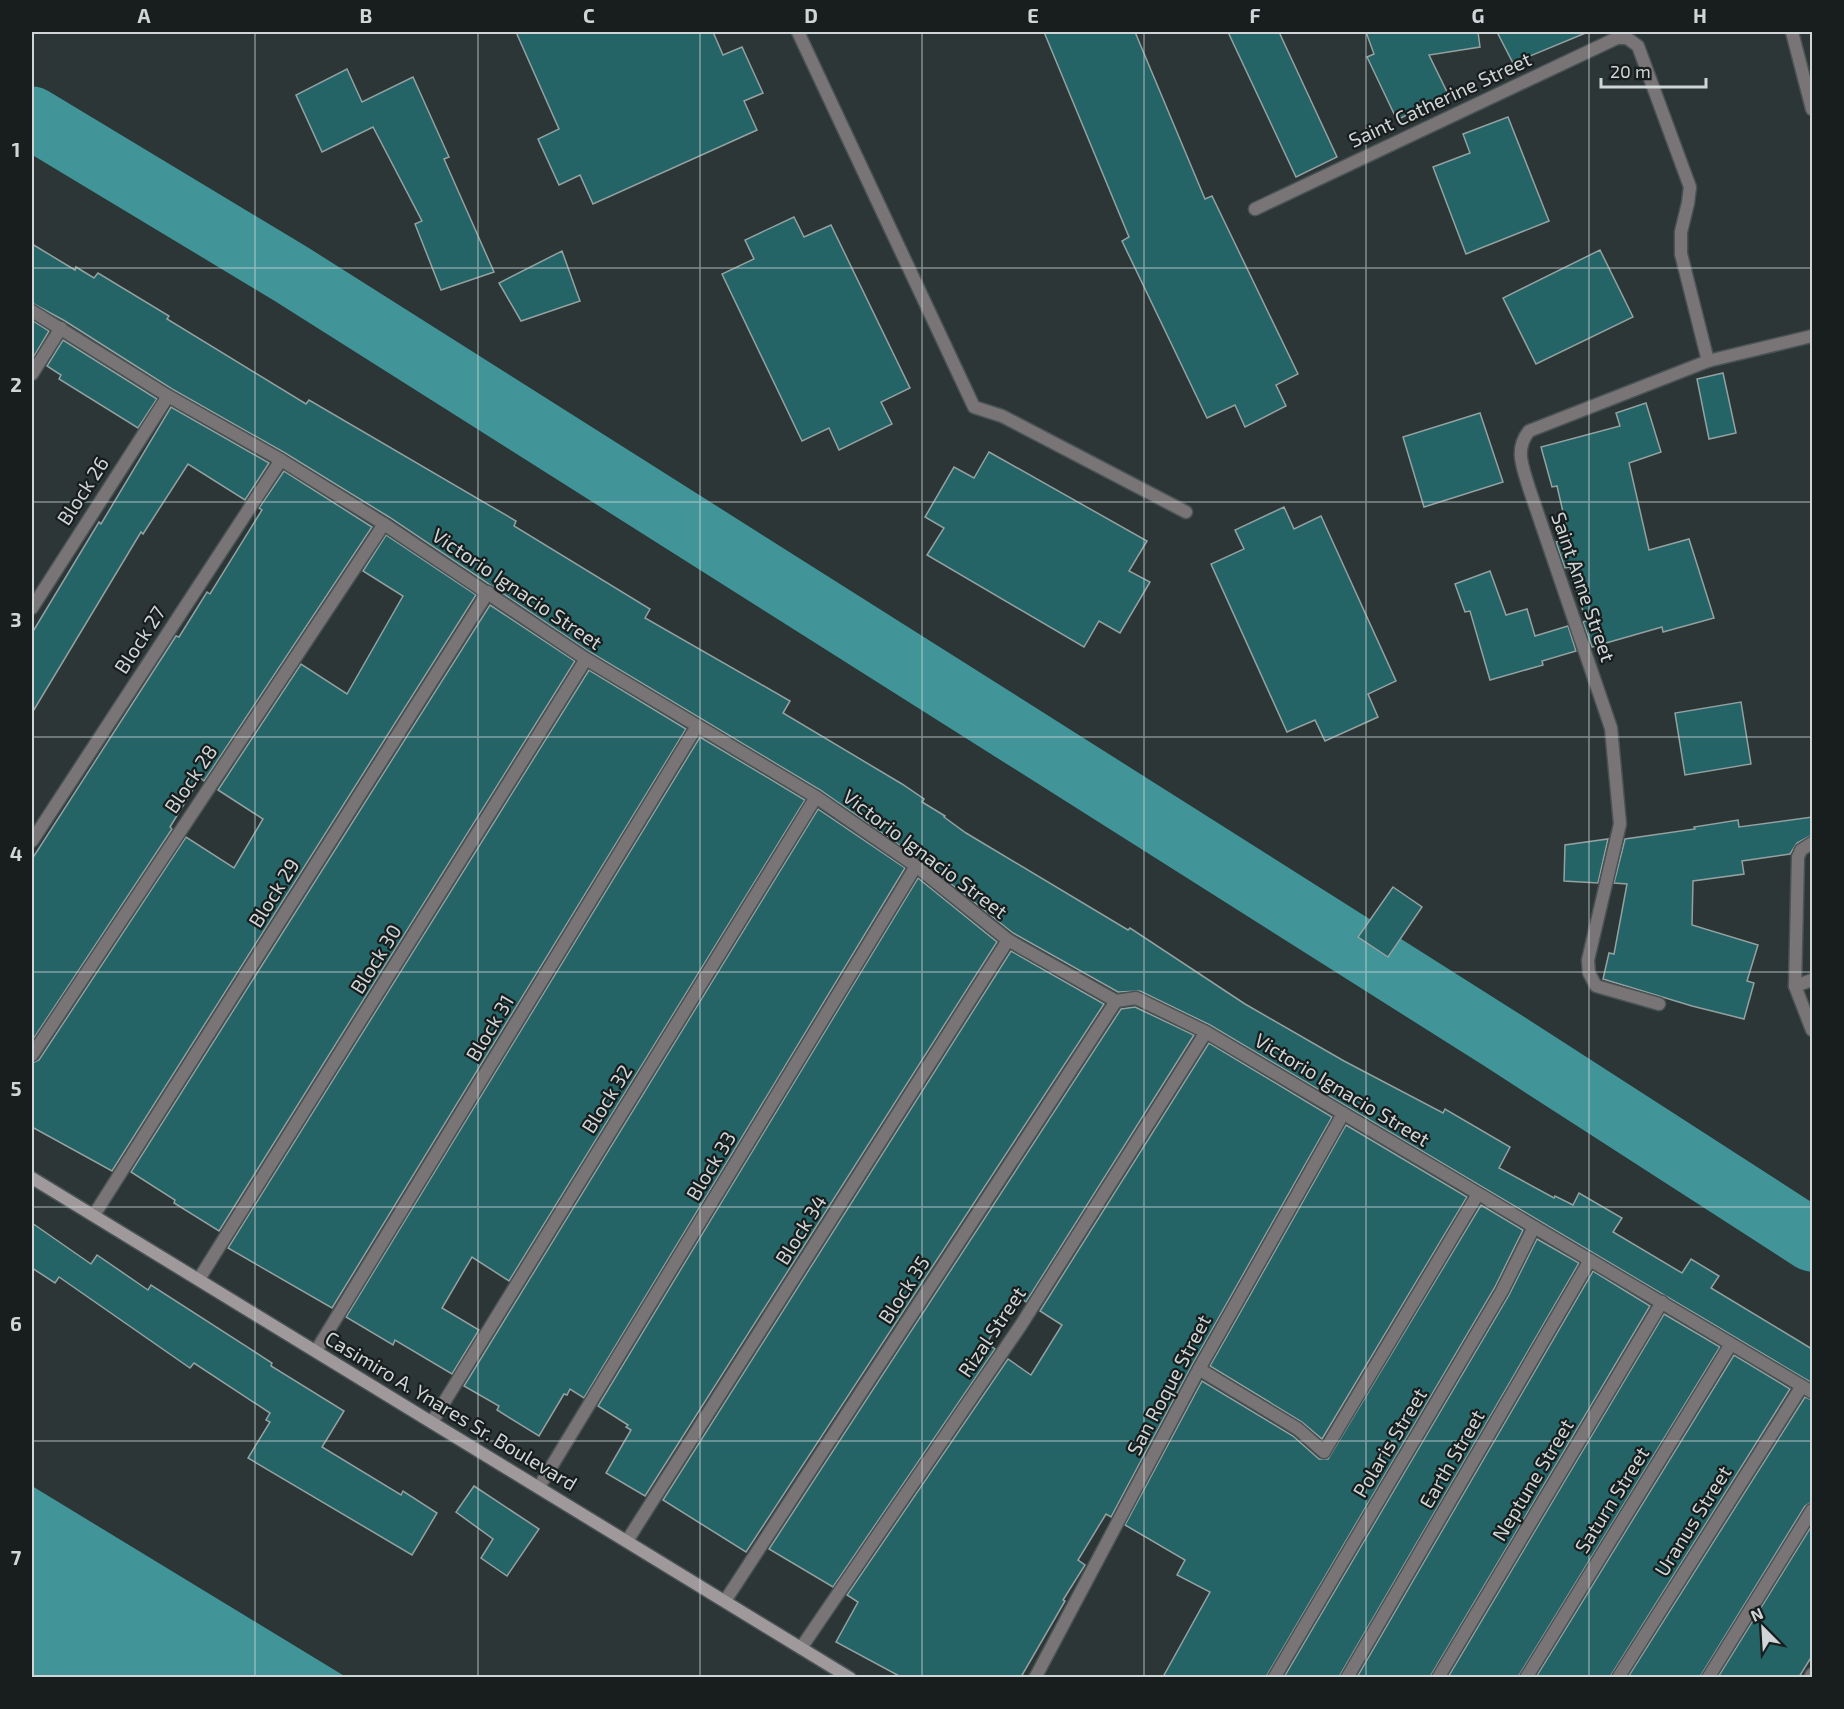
<svg xmlns="http://www.w3.org/2000/svg" width="1844" height="1709" font-family="'Exo 2',sans-serif">
	<rect width="100%" height="100%" fill="#2c3637"/>
	<path fill="#419498" d="M32 1486 346 1677H32Z"/>
	<g fill="none" stroke-linecap="round" stroke-linejoin="round">
		<path stroke="#419498" stroke-width="63" d="M32 118 291 274 1502 1040 1812 1240"/>
	</g>
	<g fill="#246366" stroke="#94a1a1" stroke-width="1.5">
		<path d="M516 32H713L723 55 742 47 763 93 744 101 757 130 593 204 580 175 559 185 538 139 559 129Z"/>
		<path d="M1044 32H1135L1205 199 1212 196 1298 374 1276 385 1286 406 1245 427 1235 405 1207 418 1122 241 1129 237Z"/>
		<path d="M1228 32H1279L1337 157 1296 177Z"/>
		<path d="M1366 32H1478L1480 47 1429 55 1448 94 1397 120 1367 57 1374 54Z"/>
		<path d="M1497 32H1588L1513 63Z"/>
		<path d="M347 69 362 102 413 77 449 157 444 159 494 272 441 290 415 224 422 221 373 127 322 152 296 95Z"/>
		<path d="M1508 117 1549 221 1466 254 1433 167 1470 153 1463 134Z"/>
		<path d="M794 217 804 237 831 225 910 388 881 402 892 424 839 450 829 428 802 441 722 274 754 259 745 240Z"/>
		<path d="M32 244 75 270 76 267 94 278 98 273 169 316 167 319 306 404 309 400 516 521 514 526 650 609 645 618 790 701 783 713 902 784 924 799 922 802 945 816 944 817 966 833 1128 930 1130 928 1245 1004 1344 1061 1443 1113 1445 1109 1510 1147 1499 1168 1554 1198 1555 1196 1573 1205 1579 1193 1622 1218 1613 1232 1682 1273 1691 1259 1719 1276 1711 1288 1812 1349V1383L1210 1025 1140 991 1118 992 1013 933 921 860 820 790 590 652 389 517 285 453 172 389 65 321 32 303Z"/>
		<path d="M1600 250 1633 317 1536 364 1503 298Z"/>
		<path d="M562 251 580 301 521 321 499 283Z"/>
		<path d="M32 320 49 331 33 358 32 357Z"/>
		<path d="M63 340 157 399 138 428 59 379 61 375 47 366Z"/>
		<path d="M1723 373 1736 433 1709 439 1697 379Z"/>
		<path d="M1646 403 1661 452 1629 463 1649 550 1689 539 1714 618 1663 632 1662 627 1592 647 1583 622 1586 621 1570 567 1565 568 1556 542 1569 538 1557 486 1552 487 1541 447 1620 426 1616 413Z"/>
		<path d="M171 407 269 463 245 500 188 464 143 534 141 532 32 713V633L99 522 101 524Z"/>
		<path d="M1480 413 1503 482 1424 507 1403 437Z"/>
		<path d="M989 452 1147 541 1129 571 1150 582 1120 633 1099 621 1084 647 927 555 944 528 925 517 954 467 974 478Z"/>
		<path d="M284 471 372 527 204 781 200 778 170 827 172 829 32 1041V859L176 636 179 637 207 592 210 594 262 510 259 508Z"/>
		<path d="M1284 507 1294 529 1321 516 1396 681 1368 694 1378 717 1325 741 1315 720 1287 732 1211 564 1244 549 1235 530Z"/>
		<path d="M386 535 476 595 112 1171 32 1127V1063L39 1060 186 837 234 868 263 819 218 790 301 664 347 694 403 596 363 571Z"/>
		<path d="M1490 571 1506 615 1527 609 1535 636 1568 626 1576 651 1542 661 1543 665 1490 680 1470 611 1465 612 1455 584Z"/>
		<path d="M490 605 575 661 219 1231 174 1203 175 1200 131 1172Z"/>
		<path d="M589 670 686 729 332 1308 228 1248Z"/>
		<path d="M1741 702 1751 764 1685 775 1675 713Z"/>
		<path d="M700 737 805 800 509 1281 472 1257 442 1308 479 1330 452 1374 395 1340 393 1345 346 1317Z"/>
		<path d="M818 809 905 868 584 1398 570 1389 567 1395 564 1394 539 1436 497 1410 499 1406 464 1386Z"/>
		<path d="M1812 817V835L1797 843 1790 854 1742 861 1744 874 1693 881 1692 925 1758 945 1747 981 1754 983 1744 1019 1692 1006 1603 979 1609 953 1614 954 1627 884 1614 883 1625 839 1695 829 1694 827 1738 820 1739 827Z"/>
		<path d="M1608 839 1598 883 1564 881 1565 845Z"/>
		<path d="M918 878 997 942 645 1496 606 1473 631 1430 626 1427 628 1425 598 1406Z"/>
		<path d="M1393 887 1422 907 1388 957 1358 937Z"/>
		<path d="M1011 951 1104 1004 746 1552 663 1500Z"/>
		<path d="M1135 1007 1194 1035 1026 1302 1015 1294 987 1343 995 1349 833 1587 769 1549 1121 1009Z"/>
		<path d="M1209 1043 1332 1117 1192 1365 1111 1517 1106 1514 1078 1560 1085 1565 1063 1600 1065 1601 1021 1677H901L836 1642 858 1602 847 1595 1008 1359 1031 1375 1062 1325 1040 1311Z"/>
		<path d="M1346 1125 1467 1197 1322 1439 1302 1422 1210 1366Z"/>
		<path d="M1481 1205 1523 1230 1495 1287 1266 1677H1163L1210 1592 1177 1575 1185 1560 1125 1525 1202 1381 1293 1436 1319 1459H1328Z"/>
		<path d="M32 1223 91 1264 97 1255 148 1290 151 1285 272 1363 271 1366 344 1411 322 1447 401 1495 403 1491 437 1513 412 1555 248 1458 270 1422 266 1420 270 1413 194 1363 190 1368 59 1277 55 1283 32 1268Z"/>
		<path d="M1537 1239 1579 1263 1339 1677H1284L1509 1295Z"/>
		<path d="M1593 1271 1650 1306 1430 1677H1357Z"/>
		<path d="M1664 1314 1720 1347 1518 1677H1448Z"/>
		<path d="M1734 1355 1790 1389 1610 1677H1536Z"/>
		<path d="M1805 1397 1812 1400V1502L1805 1506 1700 1677H1628Z"/>
		<path d="M474 1486 539 1529 507 1576 481 1558 493 1539 456 1512Z"/>
		<path d="M1812 1525V1656L1799 1677H1718Z"/>
	</g>
	<g fill="none" stroke-linecap="round" stroke-linejoin="round">
		<g stroke="#4a5354" stroke-width="15">
			<g id="minor">
				<path d="M798 32 974 407 1002 416 1186 512"/>
				<path d="M1792 32 1812 109"/>
				<path d="M1255 209 1617 38H1627L1638 46 1690 187 1688 203 1681 232V254L1708 361"/>
				<path d="M32 311 168 396 281 460 384 524 586 659 816 797 916 866 1008 940 1116 1001 1136 998 1206 1032 1812 1392"/>
				<path d="M32 374 61 328"/>
				<path d="M32 608 168 396"/>
				<path d="M32 841 281 460"/>
				<path d="M1812 843 1801 850 1798 857 1795 986 1812 1030"/>
				<path d="M1795 986 1812 980"/>
				<path d="M1659 1004 1596 986 1589 973 1588 960 1620 824 1611 728 1529 488C1523 467 1514 450 1529 431L1708 361 1812 336"/>
				<path d="M32 1055 384 524"/>
				<path d="M94 1215 488 592"/>
				<path d="M199 1279 586 659"/>
				<path d="M316 1351 697 726"/>
				<path d="M1199 1369 1298 1429 1324 1452 1478 1194"/>
				<path d="M432 1422 816 797"/>
				<path d="M539 1487 916 866"/>
				<path d="M627 1541 1008 940"/>
				<path d="M725 1601 1116 1001"/>
				<path d="M801 1648 1021 1325 1206 1032"/>
				<path d="M1035 1678 1199 1369 1343 1114"/>
				<path d="M1274 1678 1502 1291 1534 1227"/>
				<path d="M1347 1678 1590 1260"/>
				<path d="M1438 1678 1662 1302"/>
				<path d="M1526 1678 1731 1344"/>
				<path d="M1618 1678 1802 1386"/>
				<path d="M1708 1678 1812 1510"/>
				<path d="M1810 1678 1812 1674"/>
			</g>
		</g>
		<g stroke="#4a5354" stroke-width="15">
			<path id="secondary" d="M32 1178 850 1678"/>
		</g>
		<use href="#minor" stroke="#797577" stroke-width="12"/>
		<use href="#secondary" stroke="#a0999c" stroke-width="12"/>
	</g>
	<path fill="none" stroke="#d0d6d7" stroke-width="1.5" stroke-opacity="0.55" d="M255 32V1678M478 32V1678M700 32V1678M922 32V1678M1144 32V1678M1366 32V1678M1589 32V1678M32 268H1812M32 502H1812M32 737H1812M32 972H1812M32 1207H1812M32 1441H1812"/>
	<g text-anchor="middle" stroke-width="4.5" stroke-linejoin="round" paint-order="stroke">
		<g font-size="20" fill="#d0d6d7" stroke="#181d1d">
			<text transform="translate(1440 100) rotate(-25)" y="7">Saint Catherine Street</text>
			<text transform="translate(83 491) rotate(-57)" y="7">Block 26</text>
			<text transform="translate(1583 587) rotate(71)" y="7">Saint Anne Street</text>
			<text transform="translate(517 589) rotate(34)" y="7">Victorio Ignacio Street</text>
			<text transform="translate(140 640) rotate(-57)" y="7">Block 27</text>
			<text transform="translate(191 779) rotate(-56)" y="7">Block 28</text>
			<text transform="translate(925 854) rotate(37)" y="7">Victorio Ignacio Street</text>
			<text transform="translate(274 893) rotate(-58)" y="7">Block 29</text>
			<text transform="translate(376 959) rotate(-58)" y="7">Block 30</text>
			<text transform="translate(490 1028) rotate(-59)" y="7">Block 31</text>
			<text transform="translate(1342 1090) rotate(31)" y="7">Victorio Ignacio Street</text>
			<text transform="translate(607 1099) rotate(-58)" y="7">Block 32</text>
			<text transform="translate(711 1166) rotate(-59)" y="7">Block 33</text>
			<text transform="translate(801 1230) rotate(-58)" y="7">Block 34</text>
			<text transform="translate(904 1290) rotate(-57)" y="7">Block 35</text>
			<text transform="translate(992 1332) rotate(-56)" y="7">Rizal Street</text>
			<text transform="translate(1169 1385) rotate(-62)" y="7">San Roque Street</text>
			<text transform="translate(451 1411) rotate(31)" y="7">Casimiro A. Ynares Sr. Boulevard</text>
			<text transform="translate(1390 1443) rotate(-59)" y="7">Polaris Street</text>
			<text transform="translate(1452 1459) rotate(-60)" y="7">Earth Street</text>
			<text transform="translate(1533 1480) rotate(-59)" y="7">Neptune Street</text>
			<text transform="translate(1612 1500) rotate(-58)" y="7">Saturn Street</text>
			<text transform="translate(1693 1521) rotate(-58)" y="7">Uranus Street</text>
		</g>
	</g>
	<rect width="1844" height="1709" fill="none" stroke="#181d1d" stroke-width="66"/>
	<g transform="translate(1763 1628) rotate(336)" stroke="#181d1d" stroke-width="4.5" paint-order="stroke">
	<path d="M0-4.5L10 22L0 15L-10 22Z" fill="#d0d6d7"/>
	<text y="-9" font-size="16" font-weight="bold" text-anchor="middle" fill="#d0d6d7">N</text>
	</g>
	<path d="M1601 78v9h105v-9" fill="none" stroke="#d0d6d7" stroke-width="3"/>
	<text x="1610" y="78" font-size="18" fill="#d0d6d7" stroke="#181d1d" stroke-width="4.5" paint-order="stroke">20 m</text>
	<rect x="33" y="33" width="1778" height="1643" fill="none" stroke="#d0d6d7" stroke-width="2"/>
	<g font-size="20" text-anchor="middle" font-weight="bold" fill="#d0d6d7">
		<text x="144" y="23">A</text>
		<text x="366" y="23">B</text>
		<text x="589" y="23">C</text>
		<text x="811" y="23">D</text>
		<text x="1033" y="23">E</text>
		<text x="1255" y="23">F</text>
		<text x="1478" y="23">G</text>
		<text x="1700" y="23">H</text>
		<text x="16" y="157">1</text>
		<text x="16" y="392">2</text>
		<text x="16" y="627">3</text>
		<text x="16" y="861">4</text>
		<text x="16" y="1096">5</text>
		<text x="16" y="1331">6</text>
		<text x="16" y="1565">7</text>
	</g>
</svg>
